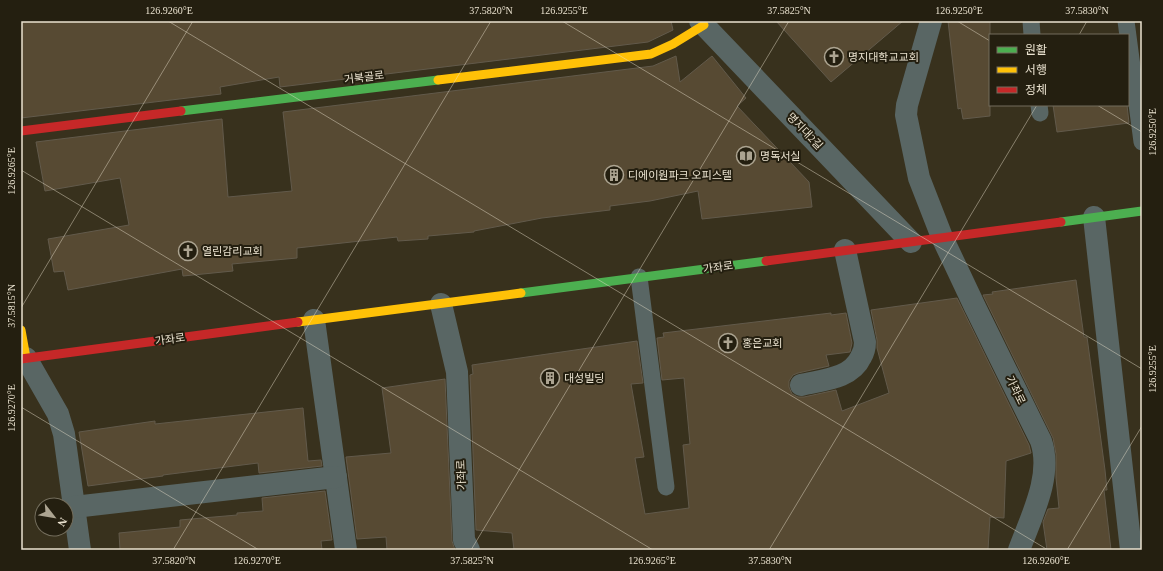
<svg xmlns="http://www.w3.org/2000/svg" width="1163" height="571" font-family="'Times New Roman','Noto Sans KR',serif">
	<rect width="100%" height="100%" fill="#38311d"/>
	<g fill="#574a33" stroke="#625a4b">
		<path d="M21 21H671L673 30 648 42 280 87 279 77 220 87 221 94 21 118Z"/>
		<path d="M776 21H903L831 82Z"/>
		<path d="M948 21H990V116L963 119 961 108 958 109Z"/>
		<path d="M676 56 680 82 712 56 746 98 737 106 809 182 812 207 702 219 698 191 650 201 610 206V210L542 218 474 231V232L428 236V239L398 241 397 237 297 248V258L232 264 233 271 183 276 182 269 68 290 64 271 54 272 48 239 129 225 120 178 45 191 36 142 222 119 228 197 292 191 283 112 653 66Z"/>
		<path d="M1053 105H1127L1129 123 1057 132Z"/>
		<path d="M1076 280 1084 337H1087L1105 470 1107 490H1104L1111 550H1047L1043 522 1048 509 1059 508 1056 478V454L1053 438 983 295 993 294 992 292Z"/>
		<path d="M957 298 1029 445 1031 453 1006 461 1004 518 990 517 988 550H514L512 533 476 530 470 375 473 374 472 365 637 341 643 383 631 384 644 457 635 458 645 514 689 508 683 445 690 444 684 378 662 380 657 338 664 337 663 333 831 313V315L846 313 852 343 850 352 826 355 829 366 798 373 793 375 789 381V387L792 394 798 397H804L836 390 842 411 889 393 877 348V340L871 310Z"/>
		<path d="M445 379 452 541 455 550H387L386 537 357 539 346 457 391 453 382 388Z"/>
		<path d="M303 408 308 461 321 460 322 466 259 473 258 463 163 475V476L88 486 79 432 155 421V424Z"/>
		<path d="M325 491 332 540 321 541 322 550H120L119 533 180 527V520L237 515V513L263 511 262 498Z"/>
	</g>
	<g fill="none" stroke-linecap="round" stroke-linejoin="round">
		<g stroke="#596664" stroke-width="17">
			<path d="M1031 21 1032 35"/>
			<path d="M1126 21 1142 142"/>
			<path d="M1039 105 1040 113"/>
			<path d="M639 277 666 487"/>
		</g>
		<g stroke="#596664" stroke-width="22">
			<path d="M700 21 911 242"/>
			<path d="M931 21 907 105 906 115 919 178 942 237 975 307 1041 441C1053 476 1031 517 1019 550"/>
			<path d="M1094 217 1131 550"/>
			<path d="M441 304 457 372 464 540 469 550"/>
			<path d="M314 320 346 550"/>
			<path d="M26 358 58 414 64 434 80 550"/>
			<path d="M801 385C822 380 851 379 861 357 864 352 865 348 865 342L845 250"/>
			<path d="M74 507 336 477"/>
		</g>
		<g stroke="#4caf50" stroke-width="9">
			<path d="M181 111 438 80"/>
			<path d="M1061 222 1142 211"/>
			<path d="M521 293 766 261"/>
		</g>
		<g stroke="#ffc107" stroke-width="9">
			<path d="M438 80 651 54 673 44 704 25"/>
			<path d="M298 322 521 293"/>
			<path d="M21 330 26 358"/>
		</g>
		<g stroke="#c62828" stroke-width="9">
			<path d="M21 131 181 111"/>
			<path d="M766 261 1061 222"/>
			<path d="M21 359 298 322"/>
		</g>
	</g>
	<path fill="none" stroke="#eae2cf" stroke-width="1" stroke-opacity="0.45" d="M168 21 1048 550M562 21 1142 369M957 21 990 41M1079 35 1087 21M1097 105 1142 132M21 170 653 550M21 308 193 21M21 407 259 550M173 550 491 21M471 550 789 21M769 550 1037 105M1067 550 1142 426"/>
	<defs>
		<g id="church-ring" transform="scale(1)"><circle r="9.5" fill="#241f10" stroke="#aca491" stroke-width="1.5"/><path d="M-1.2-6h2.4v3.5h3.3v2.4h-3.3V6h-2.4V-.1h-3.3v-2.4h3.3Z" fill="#aca491"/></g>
		<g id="library-ring" transform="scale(1)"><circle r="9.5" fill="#241f10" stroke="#aca491" stroke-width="1.5"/><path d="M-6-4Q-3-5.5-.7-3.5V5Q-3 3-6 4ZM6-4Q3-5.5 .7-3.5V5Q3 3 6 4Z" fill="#aca491"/></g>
		<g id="building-ring" transform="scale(1)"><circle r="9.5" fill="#241f10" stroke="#aca491" stroke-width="1.5"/><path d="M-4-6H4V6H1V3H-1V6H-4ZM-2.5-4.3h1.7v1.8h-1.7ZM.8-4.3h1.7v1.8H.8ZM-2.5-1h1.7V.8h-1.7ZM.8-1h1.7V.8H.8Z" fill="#aca491"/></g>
	</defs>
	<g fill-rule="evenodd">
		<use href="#church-ring" x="834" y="57"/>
		<use href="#library-ring" x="746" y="156"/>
		<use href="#building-ring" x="614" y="175"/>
		<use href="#church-ring" x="188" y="251"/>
		<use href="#church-ring" x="728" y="343"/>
		<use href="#building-ring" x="550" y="378"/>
	</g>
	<g text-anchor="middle" stroke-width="4" stroke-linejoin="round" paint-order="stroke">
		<g font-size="11" fill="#eae2cf" stroke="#241f10" text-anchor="start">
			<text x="848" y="61">명지대학교교회</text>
			<text x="760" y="160">명독서실</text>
			<text x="628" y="179">디에이원파크 오피스텔</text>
			<text x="202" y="255">열린감리교회</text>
			<text x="742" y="347">홍은교회</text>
			<text x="564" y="382">대성빌딩</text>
		</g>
		<g font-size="11" fill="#eae2cf" stroke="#241f10">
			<text transform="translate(364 77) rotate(-7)" y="4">거북골로</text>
			<text transform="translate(805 131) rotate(46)" y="4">명지대2길</text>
			<text transform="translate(718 267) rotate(-8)" y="4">가좌로</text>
			<text transform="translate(170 339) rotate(-8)" y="4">가좌로</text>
			<text transform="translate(1016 390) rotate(64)" y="4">가좌로</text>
			<text transform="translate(461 475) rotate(-92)" y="4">가좌로</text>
		</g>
	</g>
	<rect width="1163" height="571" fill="none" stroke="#241f10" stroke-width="44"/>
	<rect x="989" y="34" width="140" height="72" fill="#241f10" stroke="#736d5c"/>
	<rect x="997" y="47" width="20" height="6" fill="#4caf50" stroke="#736d5c"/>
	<text x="1025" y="54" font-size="12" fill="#eae2cf">원활</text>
	<rect x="997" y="67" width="20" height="6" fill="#ffc107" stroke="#736d5c"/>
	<text x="1025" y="74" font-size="12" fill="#eae2cf">서행</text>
	<rect x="997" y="87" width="20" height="6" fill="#c62828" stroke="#736d5c"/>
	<text x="1025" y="94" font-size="12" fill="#eae2cf">정체</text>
	<g transform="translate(54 517) rotate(121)"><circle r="19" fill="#241f10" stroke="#736d5c"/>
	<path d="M0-3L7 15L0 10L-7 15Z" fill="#aca491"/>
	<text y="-6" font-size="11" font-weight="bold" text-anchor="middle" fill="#eae2cf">N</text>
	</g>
	<rect x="22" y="22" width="1119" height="527" fill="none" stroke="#eae2cf" stroke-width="1.5"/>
	<g font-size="10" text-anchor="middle" fill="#eae2cf">
		<text x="169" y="14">126.9260°E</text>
		<text x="491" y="14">37.5820°N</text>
		<text x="564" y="14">126.9255°E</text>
		<text x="789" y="14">37.5825°N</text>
		<text x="959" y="14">126.9250°E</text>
		<text x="1087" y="14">37.5830°N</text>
		<text transform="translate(1152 132) rotate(-90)" y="4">126.9250°E</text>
		<text transform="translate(11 171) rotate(-90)" y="4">126.9265°E</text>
		<text transform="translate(11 306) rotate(-90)" y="4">37.5815°N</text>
		<text transform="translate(1152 369) rotate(-90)" y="4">126.9255°E</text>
		<text transform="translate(11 408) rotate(-90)" y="4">126.9270°E</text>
		<text x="174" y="564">37.5820°N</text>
		<text x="257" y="564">126.9270°E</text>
		<text x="472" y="564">37.5825°N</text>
		<text x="652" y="564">126.9265°E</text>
		<text x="770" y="564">37.5830°N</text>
		<text x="1046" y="564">126.9260°E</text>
	</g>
</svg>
